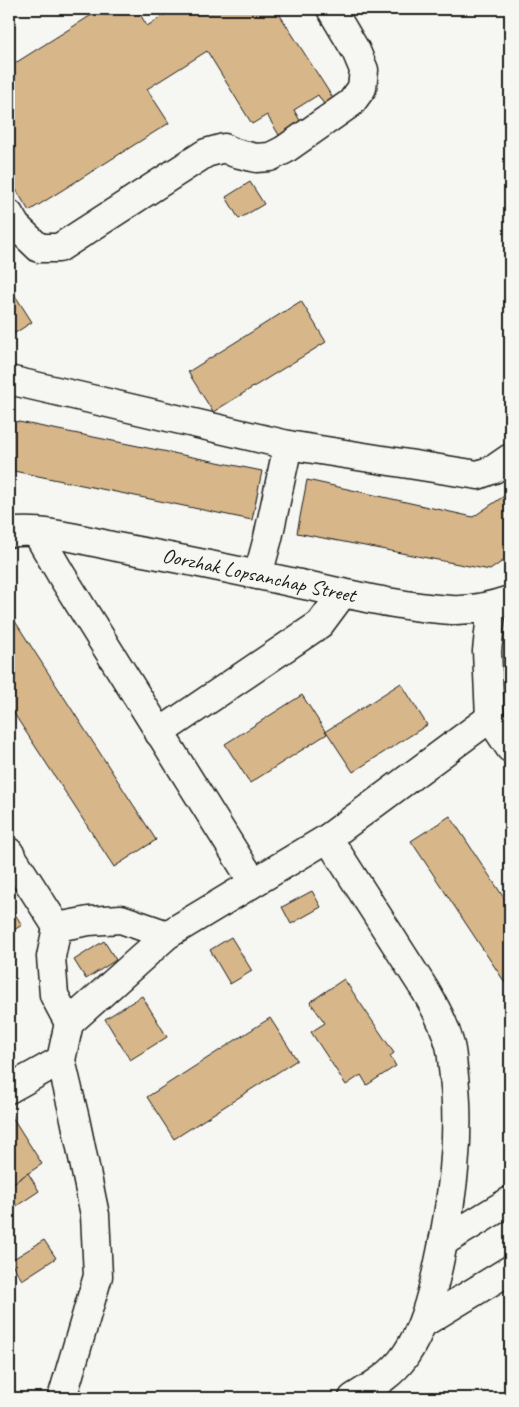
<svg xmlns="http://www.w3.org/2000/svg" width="519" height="1407" font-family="Caveat,sans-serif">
	<rect width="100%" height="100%" fill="#f6f6f2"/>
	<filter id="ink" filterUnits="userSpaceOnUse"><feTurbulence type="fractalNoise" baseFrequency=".02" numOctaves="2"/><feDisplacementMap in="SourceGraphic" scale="10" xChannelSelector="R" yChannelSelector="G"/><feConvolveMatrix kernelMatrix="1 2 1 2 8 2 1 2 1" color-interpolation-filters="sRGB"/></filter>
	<g filter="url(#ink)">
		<g fill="#d7b78a" stroke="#1c1c1c">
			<path d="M101 9H137L147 26 174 9H276L338 106 329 112 318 95 294 110 303 126 282 140 267 115 252 124 207 51 147 89 169 123 29 211 9 178V67Z"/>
			<path d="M250 182 264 204 239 219 226 197Z"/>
			<path d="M9 286 32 322 9 337Z"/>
			<path d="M301 301 326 342 213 412 188 372Z"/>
			<path d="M9 420 262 471 252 520 9 470Z"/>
			<path d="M307 480 473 517 510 492V556L490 570 297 533Z"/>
			<path d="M9 612 156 840 114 867 9 706Z"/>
			<path d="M401 683 427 725 353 772 326 731Z"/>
			<path d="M302 695 327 734 250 783 225 744Z"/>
			<path d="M450 816 510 907V990L411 841Z"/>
			<path d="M312 891 321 907 291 924 282 907Z"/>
			<path d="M9 905 22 925 9 933Z"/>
			<path d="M231 937 252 971 230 984 210 950Z"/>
			<path d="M104 941 116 960 86 979 74 960Z"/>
			<path d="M344 979 394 1053 390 1056 396 1066 367 1085 361 1075 346 1085 311 1032 325 1023 310 1002Z"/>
			<path d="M142 996 167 1037 130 1060 105 1019Z"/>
			<path d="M270 1018 297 1060 174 1139 147 1097Z"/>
			<path d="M9 1112 42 1164 9 1186Z"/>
			<path d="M28 1173 39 1191 9 1211V1186Z"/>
			<path d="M44 1240 56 1258 22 1280 10 1261Z"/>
		</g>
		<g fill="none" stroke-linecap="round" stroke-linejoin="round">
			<g stroke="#1c1c1c" stroke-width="31">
				<g id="minor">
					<path d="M9 214 16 226 39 248H59L206 153 224 148 235 153 256 158 270 157 284 150 351 103 362 88 364 70 356 51 331 9"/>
					<path d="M9 380 288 445 478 475 494 469 510 458"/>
					<path d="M9 533C41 528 84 540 117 547 176 558 235 570 295 583 346 593 398 607 451 610 471 611 492 606 510 600"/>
					<path d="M37 533 62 576 253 882"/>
					<path d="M258 575 268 538 288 445"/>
					<path d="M492 606 487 651 490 718 510 748"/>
					<path d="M159 733 320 624 343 593"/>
					<path d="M328 838 425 990C435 1007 444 1023 449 1042 452 1050 452 1060 453 1068 462 1135 452 1202 438 1267 431 1298 423 1330 405 1356 392 1375 372 1386 353 1398"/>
					<path d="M9 852 57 927 51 957 54 995 69 1023"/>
					<path d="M57 927 89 921 121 919 167 935"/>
					<path d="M9 1089 61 1060"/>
					<path d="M443 1242 510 1201"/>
					<path d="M423 1323 510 1270"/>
					<path d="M62 1398 98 1276 95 1215 75 1119 61 1060 69 1023 167 935 328 838 490 718"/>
				</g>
			</g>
			<use href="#minor" stroke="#f6f6f2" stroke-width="28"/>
		</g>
	</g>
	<g text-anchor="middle" stroke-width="4" stroke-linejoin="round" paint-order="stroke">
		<g font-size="21" fill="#1c1c1c" stroke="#f6f6f2">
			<text transform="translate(259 575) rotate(12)" y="7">Oorzhak Lopsanchap Street</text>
		</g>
	</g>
	<rect width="519" height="1407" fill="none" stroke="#f6f6f2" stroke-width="30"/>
	<rect x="15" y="15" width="489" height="1377" fill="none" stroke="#1c1c1c" stroke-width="2" filter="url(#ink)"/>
</svg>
